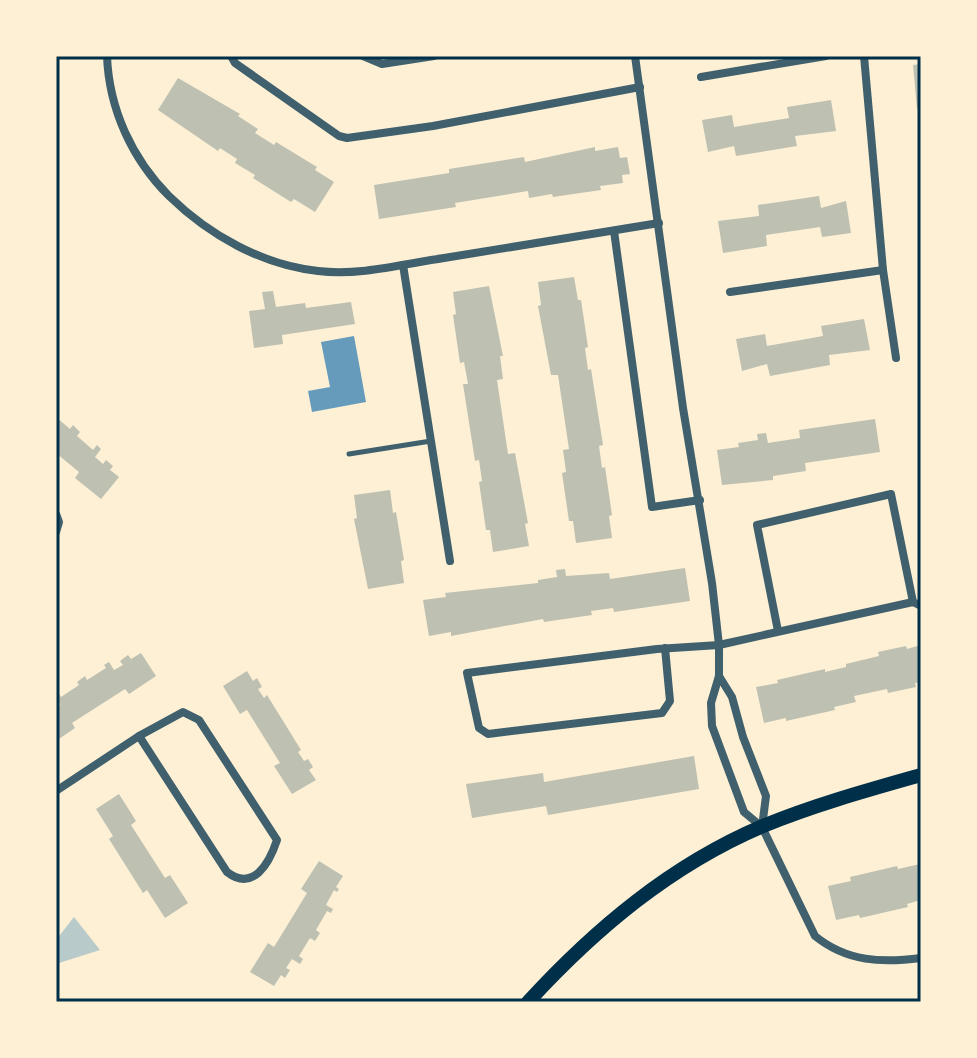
<svg xmlns="http://www.w3.org/2000/svg" width="977" height="1058" font-family="Roboto,sans-serif">
	<rect width="100%" height="100%" fill="#fdf0d5"/>
	<path fill="#b9caca" d="M74 917 100 950 56 964V940Z"/>
	<path fill="#669bbc" d="M354 336 366 402 312 412 308 391 330 387 321 342Z"/>
	<g fill="#bec0b2">
		<path d="M921 64V109H917L913 65Z"/>
		<path d="M178 78 240 114 238 116 258 129 255 133 274 145 276 142 317 167 315 170 334 182 315 212 294 199 291 202 253 178 255 175 235 163 237 159 220 148 218 151 158 110Z"/>
		<path d="M831 100 836 131 795 136 797 146 736 156 734 146 708 152 702 120 732 115 734 127 789 118 787 107Z"/>
		<path d="M595 147V151L618 147 620 158 627 157 630 174 622 175 623 183 600 186 601 190 553 197 552 194 529 198 528 191 455 203 456 207 379 219 374 185 449 173V169L524 157 525 162Z"/>
		<path d="M819 196 821 208 846 201 851 233 822 237 820 227 766 235 767 246 723 253 718 221 759 216 758 205Z"/>
		<path d="M574 277 578 300H581L588 347 585 348 588 370 591 369 603 445 599 446 602 468 605 467 612 515 609 516 612 538 576 543 573 521H569L562 473 566 472 563 450 569 449 558 375H551L538 306 541 305 538 282Z"/>
		<path d="M489 286 503 356H500L503 379 497 380 508 454 515 453 528 523 525 524 529 546 493 552 490 530H486L479 482 482 481 479 460 475 461 463 384H468L464 362 460 363 453 315 456 314 453 292Z"/>
		<path d="M273 291 276 307 305 303 306 308 351 302 355 324 282 335 283 344 254 348 249 311 265 309 262 292Z"/>
		<path d="M864 319 870 350 829 355 830 365 770 376 767 364 742 371 736 339 765 334 767 346 823 336 821 326Z"/>
		<path d="M56 417 70 429 73 425 80 432 77 436 93 450 97 445 101 449 95 457 103 464 106 460 113 466 110 470 119 477 101 499 75 478 79 472 56 453Z"/>
		<path d="M875 419 880 452 805 463 806 471 773 476V480L722 485 717 450 739 447 738 443 758 440 757 434 766 433 768 443 800 438 799 430Z"/>
		<path d="M390 490 393 513 396 512 404 560 401 561 404 583 368 589 354 519 357 518 354 495Z"/>
		<path d="M685 568 690 601 614 612 613 608 591 611 592 615 544 622 543 619 451 636V632L429 636 423 600 446 597 445 593 538 583V580L557 577 556 570 565 569 566 576 609 573 610 579Z"/>
		<path d="M921 645V682L915 683 916 687 888 693 887 689 854 696 856 702 834 707 835 710 786 721V718L764 723 756 687 778 683 777 680 825 669V672L846 667V664L879 656 878 652 906 646 907 649Z"/>
		<path d="M141 653 156 676 129 694 125 689 72 723 75 728 56 741V708L60 705 56 695 59 694 61 697 79 685 77 682 85 676 87 680 106 668 104 665 109 662 114 670 123 665 120 661 128 655 131 659Z"/>
		<path d="M247 671 253 681 257 678 262 687 258 689 264 698 267 695 301 750 298 752 304 761 308 759 313 767 309 770 316 780 292 794 274 766 280 763 247 710 240 714 223 686Z"/>
		<path d="M694 756 699 789 548 815 546 806 472 818 466 784 543 773 544 782Z"/>
		<path d="M119 794 136 821 131 825 165 878 170 875 188 903 165 918 147 890 143 893 109 839 113 836 96 809Z"/>
		<path d="M319 861 343 876 336 887 339 889 337 892 334 890 326 905 333 909 331 913 327 911 316 930 320 933 315 941 310 938 299 956 303 959 300 964 292 959 286 968 290 970 285 978 281 975 274 986 250 972 268 943 274 947 307 893 301 889Z"/>
		<path d="M920 864 921 900 907 904 908 907 860 918 859 915 836 920 828 886 851 881 850 877 897 866 898 869Z"/>
	</g>
	<g fill="none" stroke-linecap="round" stroke-linejoin="round">
		<path stroke="#3f606c" stroke-width="5" d="M349 454 431 441"/>
		<g stroke="#3f606c" stroke-width="8">
			<path d="M107 56C109 109 132 159 169 196 209 235 262 265 318 271 360 276 403 264 444 258 516 246 588 235 659 223"/>
			<path d="M231 56 235 63 339 136 347 138 433 126 640 87"/>
			<path d="M363 56 382 64 434 56"/>
			<path d="M635 56 683 408 712 583 719 645V676L711 703 712 726 744 812 762 827 815 936C847 962 882 963 921 958"/>
			<path d="M864 56 883 270 896 358"/>
			<path d="M701 77 826 56"/>
			<path d="M614 231 652 507 700 500"/>
			<path d="M403 265 450 561"/>
			<path d="M730 292 883 270"/>
			<path d="M56 514 59 522 56 532"/>
			<path d="M778 631 757 525 891 494 913 602"/>
			<path d="M665 648 670 701 662 713 488 734 479 728 467 673 657 649 719 645 913 602 921 606"/>
			<path d="M719 676 732 697 743 737 766 796 762 827"/>
			<path d="M183 712 199 720 277 840C269 864 253 892 227 872L139 736Z"/>
			<path d="M56 791 139 736"/>
		</g>
		<path stroke="#003049" stroke-width="14" d="M528 1002C595 929 671 865 763 826 814 805 868 790 921 775"/>
	</g>
	<rect width="977" height="1058" fill="none" stroke="#fdf0d5" stroke-width="116"/>
	<rect x="58" y="58" width="861" height="942" fill="none" stroke="#003049" stroke-width="3"/>
</svg>
